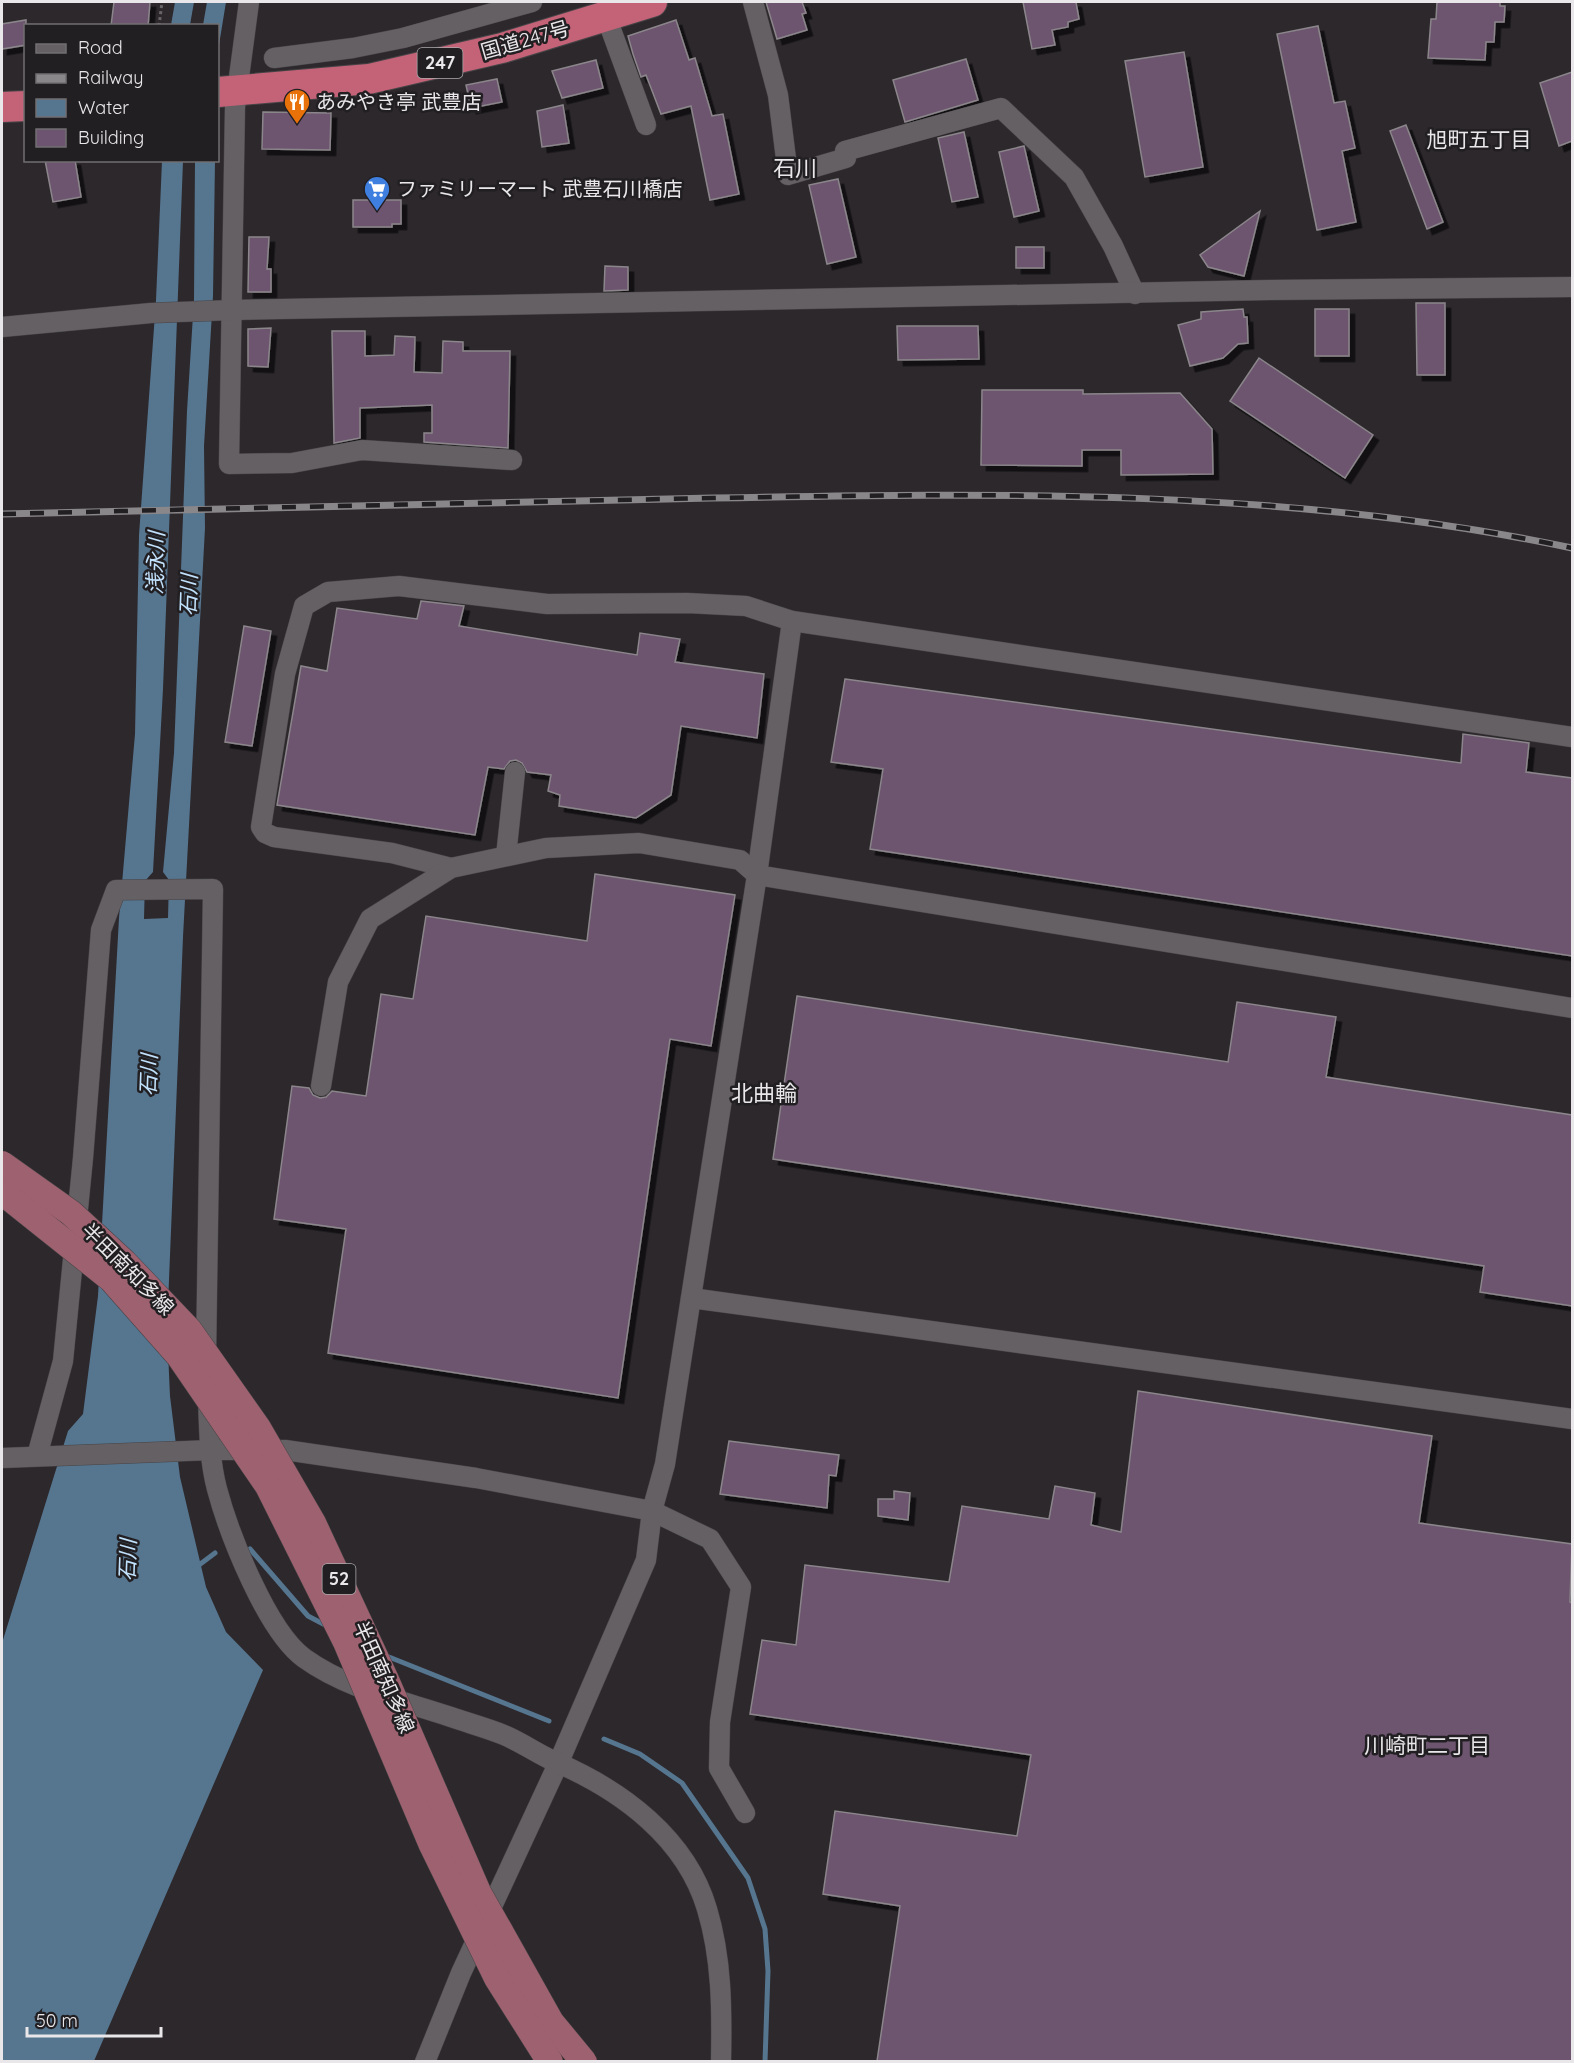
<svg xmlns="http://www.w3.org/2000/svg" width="1574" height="2063" font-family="Quicksand,'Noto Sans JP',sans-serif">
	<defs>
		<filter id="shadow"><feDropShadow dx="5.5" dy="5.5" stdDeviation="0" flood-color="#0009"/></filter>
	</defs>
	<rect width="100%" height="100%" fill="#2c282c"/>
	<g fill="#56758f">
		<path d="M175 2H194L190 25H171Z"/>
		<path d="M207 2H226L218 51V26L203 25Z"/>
		<path d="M162 161H183L163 689 153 872 145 881 144 919 168 918 169 880 163 872 174 753 187 411 194 299 195 161H215L213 296 204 446 205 528 183 937 167 1329 170 1396 180 1477 206 1587 226 1632 263 1670 94 2061 2 2062V1643L68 1431 83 1414 98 1296 119 918 135 734 139 535 156 300Z"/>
	</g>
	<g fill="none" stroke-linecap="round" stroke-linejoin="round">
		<g stroke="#56758f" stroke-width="5">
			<path d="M250 1549 308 1616 327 1626"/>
			<path d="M195 1568 215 1553"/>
			<path d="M384 1655 549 1721"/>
			<path d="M604 1739 640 1754 682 1783 748 1878 765 1929 768 1971 765 2062"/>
		</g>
	</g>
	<g fill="#6d5470" stroke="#8a868a" stroke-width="1.5" filter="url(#shadow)">
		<path d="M114 2H150L148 26H111Z"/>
		<path d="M766 2H802L806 13 802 14 807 30 777 39Z"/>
		<path d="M1023 2H1076L1079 19 1068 22V27L1052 30 1055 45 1032 49Z"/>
		<path d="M1437 2H1500V6H1505L1504 22H1495L1494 42H1486L1485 60 1428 58 1431 19H1436Z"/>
		<path d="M26 20V45L2 49V24Z"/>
		<path d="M676 20 689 60 695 58 712 116 723 114 739 194 710 200 691 106 661 114 646 75 641 77 633 54 628 36Z"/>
		<path d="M1318 26 1334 103 1345 101 1355 148 1342 151 1356 222 1317 230 1277 34Z"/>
		<path d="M1184 52 1203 167 1145 177 1125 61Z"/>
		<path d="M966 59 978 100 905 122 893 80Z"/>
		<path d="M596 60 603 88 562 98 552 71Z"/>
		<path d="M1572 72V141L1559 146 1540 83Z"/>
		<path d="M497 79 502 102 471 108 466 85Z"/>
		<path d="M563 105 569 143 542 147 537 111Z"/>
		<path d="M263 112 331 113 330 150 262 149Z"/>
		<path d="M1406 125 1443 222 1427 229 1390 131Z"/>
		<path d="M964 132 978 197 952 202 938 138Z"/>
		<path d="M1024 146 1039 211 1014 217 999 152Z"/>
		<path d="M45 160H75L81 197 53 202Z"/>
		<path d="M838 179 856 257 827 264 809 185Z"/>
		<path d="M353 200H401V224H392V227H353Z"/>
		<path d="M1260 211 1244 276 1208 267 1200 255Z"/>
		<path d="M249 237H269L267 269H271V292H248Z"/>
		<rect x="1016" y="247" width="28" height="21"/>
		<path d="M605 266 628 267V290L604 291Z"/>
		<path d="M1416 303H1445V375H1417Z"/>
		<path d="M1243 309 1244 317H1247L1248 343 1238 344 1223 358 1190 366 1178 325 1201 319V312Z"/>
		<rect x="1315" y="309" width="34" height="47"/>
		<path d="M897 326H978L979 359 898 360Z"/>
		<path d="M271 328 268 367 248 366V329Z"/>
		<path d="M332 331H365V356L394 355 395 336 415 337 414 372 442 373 443 341 463 342V351H510L508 448 424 442V433H432V405L360 408V438L334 443Z"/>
		<path d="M1259 358 1373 435 1345 478 1230 401Z"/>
		<path d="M982 390H1083V394L1180 393 1212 429 1213 474 1121 475V450H1082V466L981 465Z"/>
		<path d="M421 601 464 606 459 626 637 655 640 633 680 639 675 662 764 674 757 738 681 726 671 795 636 818 559 806 560 795 548 791 551 775 527 772 522 763 516 760 510 761 504 769 488 767 475 835 277 805 301 666 327 671 337 608 417 619Z"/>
		<path d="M244 626 271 631 252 746 225 742Z"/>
		<path d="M845 679 1461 763 1463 734 1529 743 1526 772 1572 778V956L870 849 883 769 831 762Z"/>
		<path d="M595 874 735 895 711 1046 670 1039 618 1398 328 1353 346 1229 274 1219 292 1086 309 1088 313 1095 320 1098 326 1097 332 1091 366 1096 381 994 413 999 426 916 587 941Z"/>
		<path d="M797 996 1228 1062 1237 1002 1336 1017 1326 1077 1572 1115V1306L1480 1292 1484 1266 773 1159Z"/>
		<path d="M1138 1391 1432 1436 1419 1523 1572 1544 1570 1602 1572 1603V2061H877L900 1906 823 1894 835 1811 1017 1836 1031 1755 750 1714 762 1640 796 1645 805 1565 949 1582 962 1506 1049 1519 1055 1486 1095 1493 1091 1525 1121 1532Z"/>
		<path d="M729 1441 839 1455 836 1476 829 1475 827 1508 720 1494Z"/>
		<path d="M894 1491 910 1493 908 1520 878 1516V1499H894Z"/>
	</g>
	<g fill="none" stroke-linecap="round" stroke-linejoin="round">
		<g stroke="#474447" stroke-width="21">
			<g id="minor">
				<path d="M249 2 235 107 229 464 292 463 362 450 512 460"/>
				<path d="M753 2 778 95 788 175 846 158 845 151 1001 108 1074 177 1113 246 1135 294"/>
				<path d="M606 16 646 125"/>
				<path d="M274 58 353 48 403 38 532 2"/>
				<path d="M2 327 151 313 233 310 1269 290 1572 287"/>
				<path d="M792 621 757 875 1572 1008"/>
				<path d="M506 856 515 772"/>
				<path d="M451 868 392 853 274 837 265 833 261 827 285 674 304 606 328 592 399 586 547 604 687 603 746 606 792 621 1572 737"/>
				<path d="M321 1086 338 982 370 919 451 868 546 848 639 843 740 860 757 875 682 1355 665 1464 652 1511 646 1560 558 1764 461 1973 425 2062"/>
				<path d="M691 1298 1572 1419"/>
				<path d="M208 1396C209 1426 209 1459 217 1489 229 1534 267 1631 304 1658 347 1689 400 1700 451 1717 468 1723 487 1728 504 1735 523 1743 539 1755 558 1763 622 1791 686 1838 707 1909 722 1959 722 2009 721 2062"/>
				<path d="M37 1456 63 1361 83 1158 101 930 116 890 213 889 206 1358"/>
				<path d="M2 1458 212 1450H285L476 1478 652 1511 710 1539 741 1587 720 1722 719 1768 745 1813"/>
			</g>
		</g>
		<g stroke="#474447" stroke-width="32">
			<g id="highway">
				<path d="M218 92 369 79 502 48 652 2"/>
				<path d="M2 107 26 106"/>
			</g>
		</g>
		<path stroke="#686568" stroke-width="3" stroke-dasharray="3 3" stroke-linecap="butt" d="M159 26 162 2"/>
		<use href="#minor" stroke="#646064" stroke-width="20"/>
		<use href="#highway" stroke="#c46277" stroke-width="30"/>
		<g stroke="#8a878a" stroke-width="7">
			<path id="rail" d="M2 514C239 508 476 503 713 498 1000 493 1290 488 1572 548"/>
		</g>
		<use href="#rail" stroke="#221f22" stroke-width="4.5" stroke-dasharray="14" stroke-linecap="butt"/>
		<g stroke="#474447" stroke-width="27" stroke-linecap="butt">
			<g id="major-bridge">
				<path d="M2 1164 71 1213 124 1262 189 1330 258 1428 313 1523 386 1680 478 1892 551 2022 584 2062"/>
				<path d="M2 1192 111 1279 179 1356 268 1486 346 1642 431 1843 497 1978 550 2062"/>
			</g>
		</g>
		<use href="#major-bridge" stroke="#9e616f" stroke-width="26"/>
	</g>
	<defs>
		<g id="restaurant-pin" transform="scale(1.35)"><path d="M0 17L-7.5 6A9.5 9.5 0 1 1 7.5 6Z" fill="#e8710a" stroke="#221f22"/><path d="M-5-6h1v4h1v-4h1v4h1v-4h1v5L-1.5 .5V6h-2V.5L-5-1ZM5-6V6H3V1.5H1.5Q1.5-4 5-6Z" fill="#fff"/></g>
		<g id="supermarket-pin" transform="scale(1.35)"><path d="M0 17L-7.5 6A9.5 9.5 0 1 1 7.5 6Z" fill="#3f7fe0" stroke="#221f22"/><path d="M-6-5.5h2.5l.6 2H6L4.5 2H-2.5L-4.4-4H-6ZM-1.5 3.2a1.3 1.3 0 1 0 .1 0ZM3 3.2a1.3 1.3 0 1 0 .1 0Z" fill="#fff"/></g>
	</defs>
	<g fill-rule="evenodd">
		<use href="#restaurant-pin" x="297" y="102"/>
		<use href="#supermarket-pin" x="377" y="189"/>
	</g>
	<g text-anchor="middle" stroke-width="5" stroke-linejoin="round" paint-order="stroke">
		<g fill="#221f22" stroke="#adabad" stroke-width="1.5">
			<rect x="417.5" y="48" width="45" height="30" rx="4.5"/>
			<rect x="322.5" y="1564" width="33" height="30" rx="4.5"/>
		</g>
		<g font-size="18" font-weight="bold" fill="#e9e7e9">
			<text x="440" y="69">247</text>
			<text x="339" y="1585">52</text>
		</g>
		<g font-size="20" fill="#e9e7e9" stroke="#221f22">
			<text transform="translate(525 40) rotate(-16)" y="7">国道247号</text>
			<text transform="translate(128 1269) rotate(45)" y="7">半田南知多線</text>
			<text transform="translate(384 1677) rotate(66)" y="7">半田南知多線</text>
		</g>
		<g font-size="20" fill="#e9e7e9" stroke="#221f22" text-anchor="start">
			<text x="316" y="109">あみやき亭 武豊店</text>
			<text x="397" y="196">ファミリーマート 武豊石川橋店</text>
		</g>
		<g font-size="21" fill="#e9e7e9" stroke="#221f22">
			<text x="1479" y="147">旭町五丁目</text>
			<text x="1427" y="1753">川崎町二丁目</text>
		</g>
		<g font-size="21" font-style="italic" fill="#c1e1fc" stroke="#221f22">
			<text transform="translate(156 563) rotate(-88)" y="7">浅永川</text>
			<text transform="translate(189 595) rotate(-88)" y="7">石川</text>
			<text transform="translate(149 1075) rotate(-88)" y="7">石川</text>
			<text transform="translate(128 1560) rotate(-88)" y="7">石川</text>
		</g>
		<g font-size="22" fill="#e9e7e9" stroke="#221f22">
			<text x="795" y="176">石川</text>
			<text x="764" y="1101">北曲輪</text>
		</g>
	</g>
	<rect width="1574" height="2063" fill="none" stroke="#e9e7e9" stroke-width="6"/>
	<rect x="24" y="24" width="195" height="138" fill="#221f22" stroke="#726f72" stroke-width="1.5"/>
	<rect x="36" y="44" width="30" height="9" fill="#646064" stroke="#726f72" stroke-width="1.5"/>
	<text x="78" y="54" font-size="18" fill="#e9e7e9">Road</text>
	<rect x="36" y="74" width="30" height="9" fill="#8a878a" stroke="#726f72" stroke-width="1.5"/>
	<text x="78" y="84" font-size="18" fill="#e9e7e9">Railway</text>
	<rect x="36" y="99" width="30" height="18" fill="#56758f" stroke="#726f72" stroke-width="1.5"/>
	<text x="78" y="114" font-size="18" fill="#e9e7e9">Water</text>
	<rect x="36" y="129" width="30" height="18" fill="#6d5470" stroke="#726f72" stroke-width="1.5"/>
	<text x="78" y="144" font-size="18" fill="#e9e7e9">Building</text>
	<path d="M27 2027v9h134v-9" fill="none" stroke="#e9e7e9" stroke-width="3"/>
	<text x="36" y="2027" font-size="18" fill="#e9e7e9" stroke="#221f22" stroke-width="4.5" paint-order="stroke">50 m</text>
</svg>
